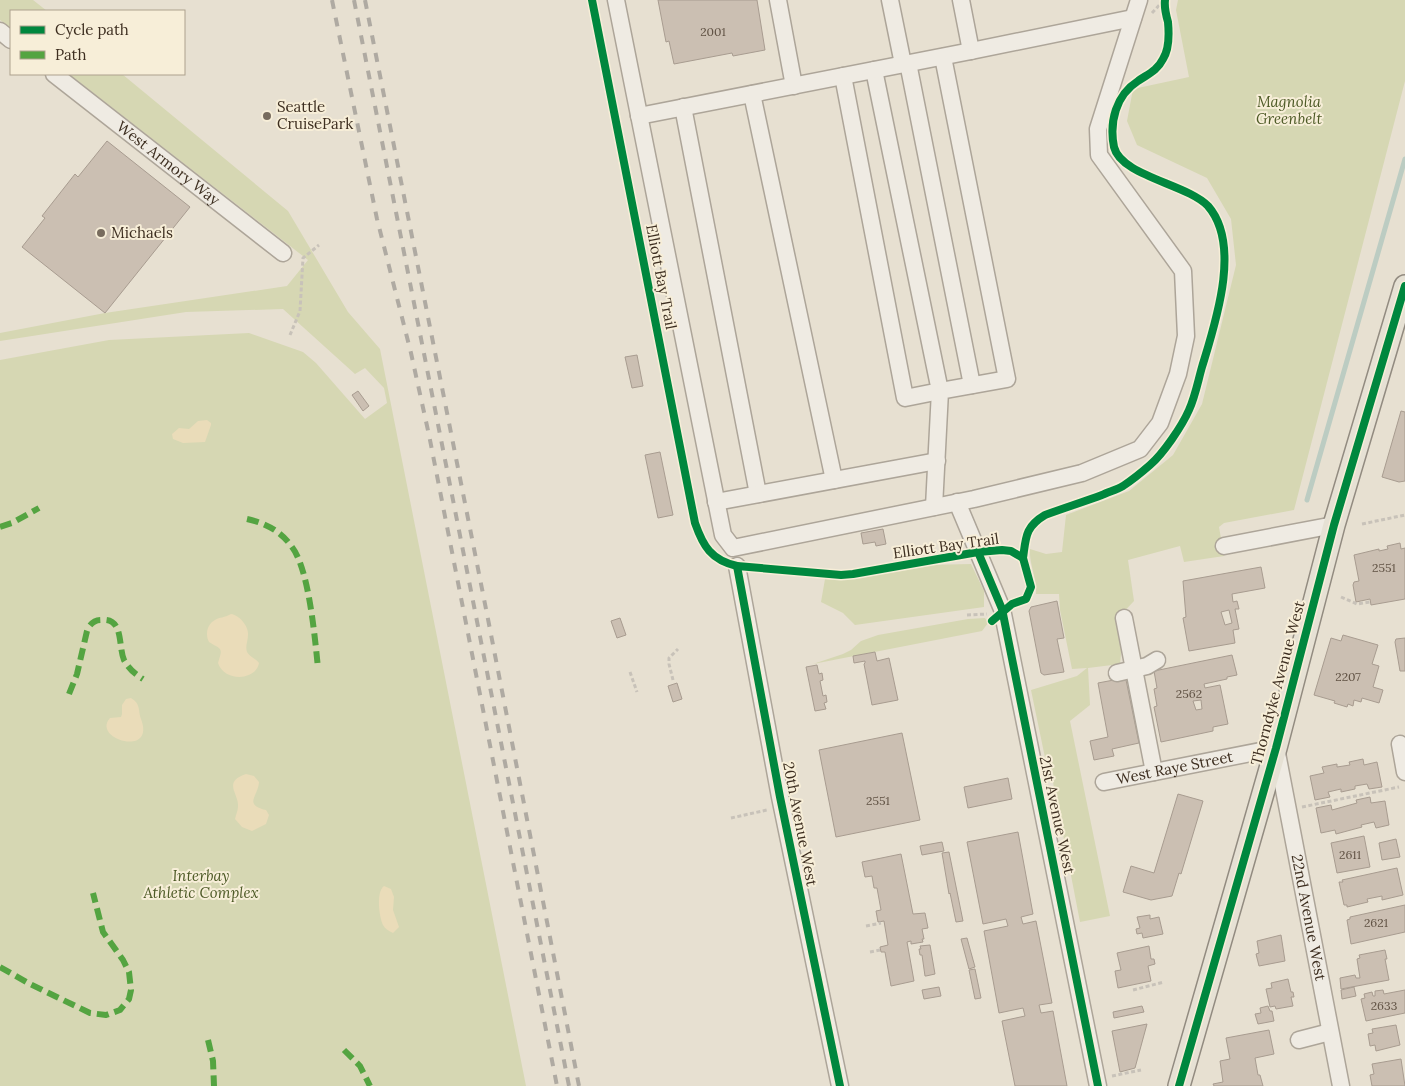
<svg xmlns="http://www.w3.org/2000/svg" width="1405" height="1086" font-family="Lora,serif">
	<rect width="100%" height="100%" fill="#e7e0d1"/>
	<g fill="#d6d7b3">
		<path d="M0 0H33L47 11H11V28L0 20Z"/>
		<path d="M1178 0H1405V81L1294 510 1224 523 1219 527 1224 556 1184 562 1180 546 1128 560 1134 601 1119 617 1122 643 1120 664 1088 668 1090 705 1070 721 1110 916 1080 922 1051 772H1048L1031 690 1077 676 1087 668 1072 669 1060 610 1059 594H1036C1037 578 1029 564 1030 549L1046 554 1062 552 1066 515 1129 491 1173 455 1202 404 1236 265 1231 219 1207 178 1137 145 1127 121 1133 89 1189 77 1176 10Z"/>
		<path d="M69 74H122L288 211 348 312 380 349 526 1086H0V360L109 340 249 333 303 352 316 363 365 419 387 403 384 388 365 368 355 374 283 309 186 312 0 341V333L105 313 287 286 308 260Z"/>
		<path d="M971 564 984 591V607L855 625 843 613 821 602 825 579 841 580 927 565Z"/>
		<path d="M985 618 988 623 982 631 813 664 843 654 851 650 861 641 878 635 968 619Z"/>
	</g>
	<g fill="#eadcb9">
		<path d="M207 420 211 423V425L205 442 183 443 173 439 172 434 179 428 189 429 198 421Z"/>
		<path d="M231 614C239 615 249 626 248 635 248 641 245 646 247 652 250 657 256 659 259 663 256 681 224 682 218 663 223 647 222 650 209 642 205 635 207 624 215 620 220 617 224 618 231 614Z"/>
		<path d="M131 698C141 704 138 710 141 719 156 758 91 739 110 718L121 717 122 714V705L126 699Z"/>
		<path d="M246 774 254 776 259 782C258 797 243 804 266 810L269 815 266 824 252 831 242 827 235 819C236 814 238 811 238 806 239 794 222 782 246 774Z"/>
		<path d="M384 886 391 889 394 897 393 910 399 927 393 933C389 931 385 929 383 925 379 916 376 892 384 886Z"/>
	</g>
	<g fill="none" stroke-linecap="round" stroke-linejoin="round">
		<path stroke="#bcccc2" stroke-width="5" d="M1307 500 1405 159"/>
	</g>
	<g fill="#cbbfb2" stroke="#a89c90" fill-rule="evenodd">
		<path d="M658 0H757L765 50 733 56 732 53 674 64 669 41 666 42Z"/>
		<path d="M107 141 190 207 105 313 22 247 45 218 42 216 75 174 78 177Z"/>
		<path d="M637 355 643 386 632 388 625 357Z"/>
		<path d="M358 391 369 406 363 411 352 395Z"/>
		<path d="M1401 411 1405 412V481L1399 482 1382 477Z"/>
		<path d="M660 452 673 515 658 518 645 455Z"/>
		<path d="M883 529 886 544 876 546 875 542 863 544 861 533Z"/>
		<path d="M1400 543 1401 549 1405 548V599L1371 605 1370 599 1356 602 1353 585 1354 582 1359 581 1354 555 1379 549V551L1388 549 1387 546Z"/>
		<path d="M1261 567 1265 588 1232 594 1233 602 1237 601 1239 609H1235L1239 629 1233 630 1235 643 1189 651 1183 618 1186 617 1183 581ZM1229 610 1232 623 1225 625 1221 612Z"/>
		<path d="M1057 601 1064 638 1057 639 1064 672 1044 675 1041 673 1029 611 1031 607Z"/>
		<path d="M620 618 626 635 617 638 611 621Z"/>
		<path d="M1343 635 1378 645 1372 664 1379 666 1373 687 1383 690 1379 703 1362 698 1361 702 1354 700 1353 706 1348 704 1347 707 1334 703 1335 701 1314 695 1331 638 1341 641Z"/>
		<path d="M1405 638V671H1400L1395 642 1396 639Z"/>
		<path d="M875 652 877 661 889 658 898 700 872 705 864 664 865 663V661L854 663 853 656Z"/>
		<path d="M1232 655 1237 675 1227 677V679L1204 684 1205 688 1220 685 1228 724 1213 727V731L1161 742 1154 707 1157 706 1154 689 1157 688 1154 671ZM1201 700 1202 709 1196 710 1193 701Z"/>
		<path d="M817 665 819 674 822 673 823 680 820 681 823 696 826 695 827 702 824 703 826 709 815 711 806 667Z"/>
		<path d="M1125 675 1139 743 1112 749 1114 756 1094 760 1090 741 1108 737 1098 683 1119 679Z"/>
		<path d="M677 683 682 699 673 702 668 686Z"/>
		<path d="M902 733 920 820 836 837 819 750Z"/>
		<path d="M1363 759 1364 765 1377 762 1382 787 1369 789 1367 784 1355 786V789L1341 792V789L1328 792 1330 797 1315 800 1310 776 1324 773 1322 767 1337 764V767L1350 765 1349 762Z"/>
		<path d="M1008 778 1012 799 968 808 964 787Z"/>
		<path d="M1178 794 1203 801 1181 874 1179 873 1172 896 1151 900 1123 892 1131 866 1154 873Z"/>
		<path d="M1370 797 1371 803 1385 801 1389 825 1376 828 1374 822 1361 825 1362 827 1336 834 1335 830 1321 833 1316 808 1331 805 1332 810 1357 803 1356 800Z"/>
		<path d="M1018 832 1033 914 1021 917 1023 924 1036 921 1052 1003 1039 1005 1041 1013 1053 1011 1067 1086H1015L1002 1021 1025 1016 1023 1008 999 1013 984 931 1008 926 1006 919 983 924 967 842Z"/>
		<path d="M1364 836 1370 867 1337 873 1331 843Z"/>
		<path d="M1396 839 1400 857 1382 860 1379 843Z"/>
		<path d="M942 842 944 851 922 855 920 846Z"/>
		<path d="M949 852 963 921 956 922 950 893 949 894 942 853Z"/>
		<path d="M901 854 913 914 925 913 928 928 922 929 924 939H922L923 942 911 944V941L907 942 914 981 891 986 885 952H881L880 947 888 945 884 921 878 922 876 911 881 910 877 888H874L872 876 865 877 862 862Z"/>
		<path d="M1397 868 1403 895 1382 900V896L1367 899 1368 902 1347 907V905H1344L1339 882H1343L1342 880Z"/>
		<path d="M1405 905V932L1351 944 1347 920 1350 919V917Z"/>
		<path d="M1150 915V919L1159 917 1163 934 1143 938 1142 933 1137 934 1136 929 1140 928 1137 917Z"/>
		<path d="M1281 935 1285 961 1259 966 1256 954 1259 953 1257 941Z"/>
		<path d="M967 938 975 967 969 969 961 939Z"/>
		<path d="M930 945 935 974 926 976H925L922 955H920L919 949H921L920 946Z"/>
		<path d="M1149 946 1151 959H1154L1155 964 1148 966 1151 981 1118 988 1115 971 1121 970 1117 953Z"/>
		<path d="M1385 950 1387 959H1385L1389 980 1341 989 1340 978 1355 975 1356 978H1360L1357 959 1360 958 1359 955Z"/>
		<path d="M975 969 981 998 975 999 969 970Z"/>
		<path d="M1288 979 1291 992H1293L1294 997H1291L1293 1006 1276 1009 1275 1006 1270 1007 1266 989 1272 988 1271 983Z"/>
		<path d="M939 987 941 996 924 999 922 990Z"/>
		<path d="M1354 987 1356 996 1342 999 1341 990Z"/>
		<path d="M1383 990 1384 994 1405 990V1013L1366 1021 1361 999 1365 998 1364 994 1372 992 1373 996H1375V991Z"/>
		<path d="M1142 1006 1144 1012 1114 1018 1113 1012Z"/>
		<path d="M1268 1006 1270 1011H1272L1274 1021 1258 1024 1255 1014 1261 1013 1260 1008Z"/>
		<path d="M1147 1024 1135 1068 1120 1072 1112 1031Z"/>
		<path d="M1396 1025 1400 1045 1376 1051 1375 1045 1370 1046 1368 1034 1373 1033 1372 1029Z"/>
		<path d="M1269 1030 1274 1054 1255 1058 1258 1075H1260L1263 1086H1214L1213 1084 1223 1082 1220 1061 1230 1059 1226 1038Z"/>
		<path d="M1401 1059 1405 1086H1372L1370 1075 1374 1074 1372 1064Z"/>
	</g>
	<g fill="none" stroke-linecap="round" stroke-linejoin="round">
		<g stroke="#ada599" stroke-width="19">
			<g id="minor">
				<path d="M616 0 723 535 733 548 974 499 1082 473 1140 449 1160 423 1178 374 1186 336 1183 271 1099 155 1098 129 1139 0"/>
				<path d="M778 0 794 86"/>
				<path d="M890 0 903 64"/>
				<path d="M961 0 971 51"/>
				<path d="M0 31 11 40"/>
				<path d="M908 63 972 385"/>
				<path id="s1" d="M54 74 283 253"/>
				<path d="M843 76 905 398 940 391 874 70"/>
				<path d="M752 94 834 480"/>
				<path d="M683 107 758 494"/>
				<path d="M639 116 971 51 1133 18"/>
				<path d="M716 502 937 461"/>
				<path d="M957 502 1002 609 1098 1086"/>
				<path d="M934 507 940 391 1007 379 943 57"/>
				<path d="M1224 546 1334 525"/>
				<path d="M737 566 780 797 840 1086"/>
				<path d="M1124 618 1154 772"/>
				<path d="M1117 673 1147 666 1157 660"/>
				<path d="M1400 744 1405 772"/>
				<path id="s2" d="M1104 782 1276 748 1341 1086"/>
				<path d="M1299 1040 1330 1032"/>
			</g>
		</g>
		<g stroke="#928b80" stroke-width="24">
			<path id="major" d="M1179 1086 1276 748 1334 525 1405 286"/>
		</g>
		<g stroke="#c8c2b9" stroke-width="3" stroke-dasharray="4 2.5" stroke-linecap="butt">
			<path d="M1152 13 1164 0"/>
			<path d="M290 335 300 311 303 258 319 245"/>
			<path d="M1362 524 1405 515"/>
			<path d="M1341 597 1357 604 1370 602"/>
			<path d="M967 615 987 614"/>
			<path d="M630 672 637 692"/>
			<path d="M673 680 669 664V658L678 649"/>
			<path d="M1302 807 1399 787"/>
			<path d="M731 818 767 810"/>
			<path d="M866 926 881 923"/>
			<path d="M870 952 880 950"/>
			<path d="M1133 990 1164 982"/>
			<path d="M1112 1076 1141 1070"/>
		</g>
		<use href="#minor" stroke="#efebe3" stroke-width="16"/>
		<use href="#major" stroke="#e6e1d4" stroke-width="21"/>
		<g stroke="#afaaa2" stroke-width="4" stroke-dasharray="9 9" stroke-linecap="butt">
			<path d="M332 0 377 219 411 353 429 435 557 1086"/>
			<path d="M354 0 569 1086"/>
			<path d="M365 0 487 614 579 1086"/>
		</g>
		<g stroke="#54a441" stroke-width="6" stroke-dasharray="12 6" stroke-linecap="butt">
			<path d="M247 519C265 523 281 531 292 547 309 569 315 639 318 668"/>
			<path d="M0 527 12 523 39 508"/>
			<path d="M69 694 77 674 87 631C89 625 94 620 101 620 124 617 118 646 124 660 129 669 135 674 143 679"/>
			<path d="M0 967 30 984 90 1013 106 1015 120 1010 129 999 131 990 129 972 123 960 103 932 93 893"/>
			<path d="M208 1040 213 1061 214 1086"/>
			<path d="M344 1050 360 1066 370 1086"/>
		</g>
		<g stroke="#f7eed8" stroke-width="11">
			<g id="cycleway">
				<path d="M592 0 695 523C703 546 711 560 737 566L841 575 853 574 978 552 1002 550 1011 551 1023 558C1026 537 1025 527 1045 515 1064 508 1083 502 1102 495 1108 492 1116 490 1123 486 1132 480 1142 472 1150 465 1163 454 1182 426 1189 410 1195 397 1198 381 1202 367 1215 324 1242 245 1208 206 1187 184 1121 176 1114 147 1109 122 1116 95 1138 81 1148 74 1157 71 1163 59 1169 50 1169 33 1168 22 1166 15 1164 8 1165 0"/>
				<path d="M978 552 1002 609 1098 1086"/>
				<path d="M737 566 780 797 840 1086"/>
				<path d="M992 621 1012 604 1026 599 1031 587 1023 558"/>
				<path d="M1179 1086 1276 748 1334 525 1405 286"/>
			</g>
		</g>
		<use href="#cycleway" stroke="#00873e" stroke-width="8"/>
	</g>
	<g fill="#786c5e" stroke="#f7eed8" stroke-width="2">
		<circle cx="267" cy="116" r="5"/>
		<circle cx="101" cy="233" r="5"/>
	</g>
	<g text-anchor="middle" stroke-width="4" stroke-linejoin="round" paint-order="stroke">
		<g font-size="12" fill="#605244">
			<text x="713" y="36">2001</text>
			<text x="1384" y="572">2551</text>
			<text x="1348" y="681">2207</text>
			<text x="1189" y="698">2562</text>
			<text x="878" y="805">2551</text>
			<text x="1350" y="859">2611</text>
			<text x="1376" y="927">2621</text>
			<text x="1384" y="1010">2633</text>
		</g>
		<g font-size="15" font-style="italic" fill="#4d5a26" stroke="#f7eed8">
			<text x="1289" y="107">Magnolia<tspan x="1289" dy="17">Greenbelt</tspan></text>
			<text x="201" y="881">Interbay<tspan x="201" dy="17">Athletic Complex</tspan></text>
		</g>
		<g font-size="15" fill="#3d2e20" stroke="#f7eed8" text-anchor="start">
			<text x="277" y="112">Seattle<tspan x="277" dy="17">CruisePark</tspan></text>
			<text x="111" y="238">Michaels</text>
		</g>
		<g font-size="15" fill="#3d2e20" stroke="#f7eed8">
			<text dy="5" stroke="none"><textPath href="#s1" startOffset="145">West Armory Way</textPath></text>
			<text transform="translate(661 277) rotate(79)" y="5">Elliott Bay Trail</text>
			<text transform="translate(946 546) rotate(-8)" y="5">Elliott Bay Trail</text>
			<text transform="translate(1278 683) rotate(-75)" y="5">Thorndyke Avenue West</text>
			<text dy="5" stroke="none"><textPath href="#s2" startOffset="72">West Raye Street</textPath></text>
			<text transform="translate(1057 815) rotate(78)" y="5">21st Avenue West</text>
			<text transform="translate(800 824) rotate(79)" y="5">20th Avenue West</text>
			<text dy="5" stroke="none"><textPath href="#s2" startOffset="348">22nd Avenue West</textPath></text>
		</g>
	</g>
	<rect x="10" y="10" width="175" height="65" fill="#f7eed8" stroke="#ada18e"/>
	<rect x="20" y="26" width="25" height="8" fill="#00873e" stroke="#ada18e"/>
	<text x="55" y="35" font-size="15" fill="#3d2e20">Cycle path</text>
	<rect x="20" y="51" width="25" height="8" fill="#54a441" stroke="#ada18e"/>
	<text x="55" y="60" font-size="15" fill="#3d2e20">Path</text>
</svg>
